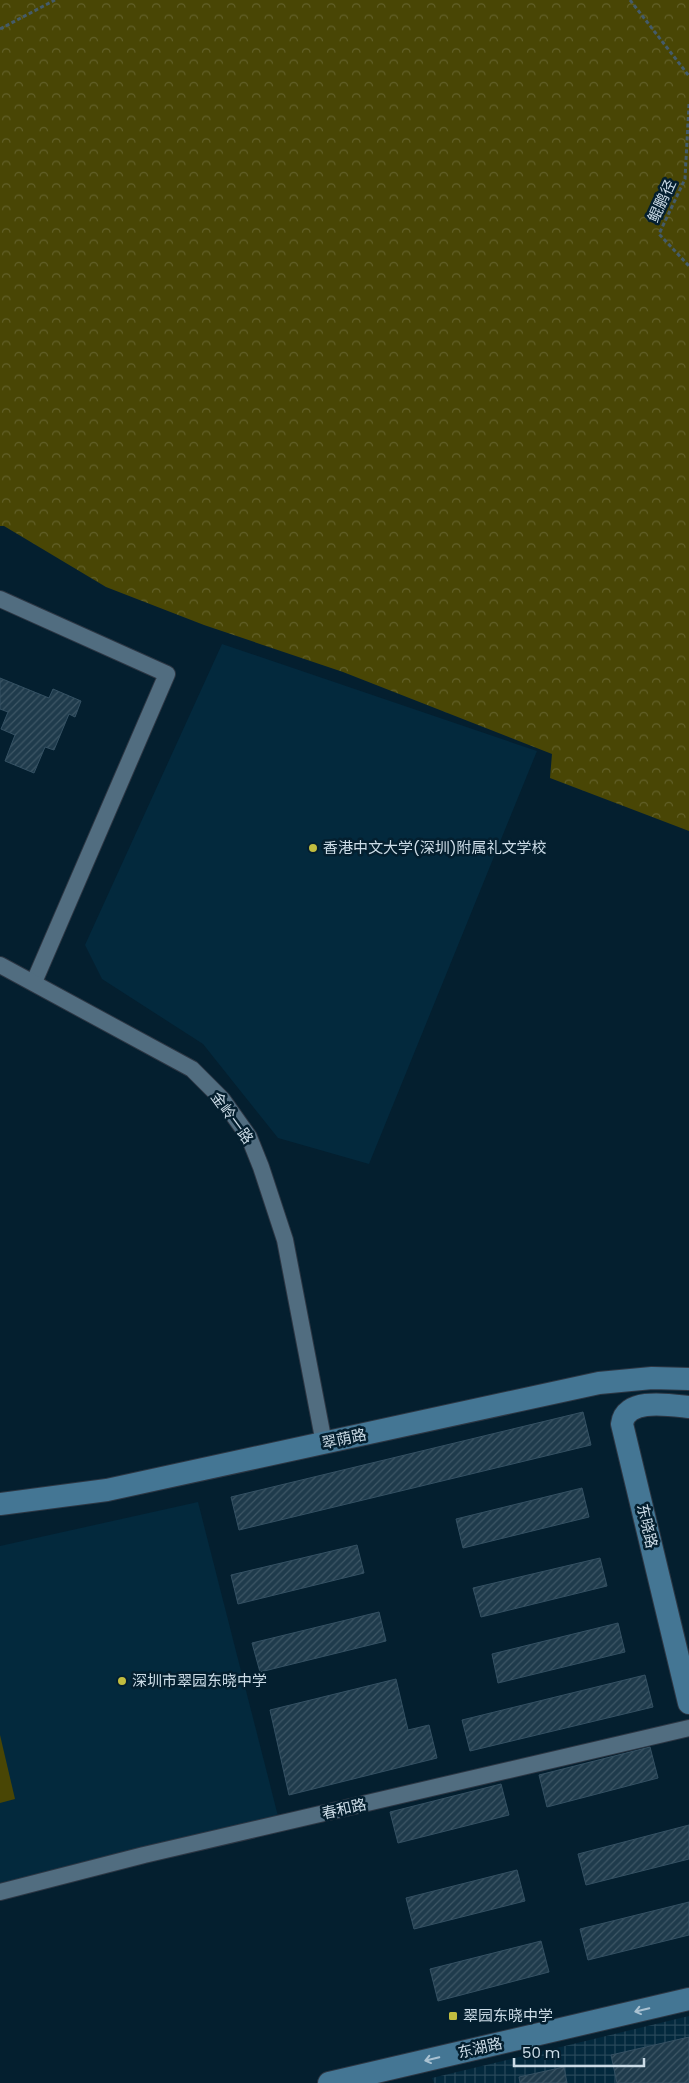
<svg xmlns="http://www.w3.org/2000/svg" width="689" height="2083" font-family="Poppins,'Noto Sans SC',sans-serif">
	<defs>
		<pattern id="industrial-grid" width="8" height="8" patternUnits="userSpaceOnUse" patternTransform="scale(1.25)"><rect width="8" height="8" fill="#03293d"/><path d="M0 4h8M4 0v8" fill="none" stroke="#274759"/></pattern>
		<pattern id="forest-crowns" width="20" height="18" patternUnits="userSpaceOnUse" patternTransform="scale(1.25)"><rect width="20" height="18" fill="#494605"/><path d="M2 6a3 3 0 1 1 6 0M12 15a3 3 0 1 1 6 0" fill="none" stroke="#626029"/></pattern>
		<pattern id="building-hatch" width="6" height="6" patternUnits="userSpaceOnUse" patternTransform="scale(1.25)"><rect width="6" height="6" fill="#1f3b4c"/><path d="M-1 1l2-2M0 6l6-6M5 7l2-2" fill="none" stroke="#3e5766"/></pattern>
	</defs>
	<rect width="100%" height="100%" fill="#041f2f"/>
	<g fill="#03293d">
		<path d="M222 644 537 751 369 1164 278 1138 203 1044 102 979 85 945Z"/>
		<path d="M198 1502 278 1816 0 1884V1546Z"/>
	</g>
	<path fill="url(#industrial-grid)" d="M689 2016V2083H434L432 2078Z"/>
	<path fill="url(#forest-crowns)" d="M0 0H689V831L550 778 552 754 343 672 204 625 106 587 4 526H0Z"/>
	<path fill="#494605" d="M0 1735 15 1799 0 1803Z"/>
	<g fill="url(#building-hatch)" stroke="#355163">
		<path d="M0 678 49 698 53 689 81 701 75 717 69 714 54 750 45 747 34 773 5 761 15 735 1 729 8 712 0 709Z"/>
		<path d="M583 1412 591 1445 239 1530 231 1497Z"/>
		<path d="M582 1488 589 1517 463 1548 456 1519Z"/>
		<path d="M357 1545 364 1573 238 1604 231 1575Z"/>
		<path d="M600 1558 607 1586 481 1617 473 1588Z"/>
		<path d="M379 1612 386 1641 260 1672 252 1643Z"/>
		<path d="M618 1623 625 1652 498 1683 492 1654Z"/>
		<path d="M645 1675 653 1707 470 1751 462 1720Z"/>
		<path d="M396 1679 408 1730 429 1725 437 1758 289 1795 270 1710Z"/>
		<path d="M650 1747 658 1778 547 1807 539 1775Z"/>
		<path d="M501 1784 509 1815 398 1843 390 1812Z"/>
		<path d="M689 1825V1859L586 1885 578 1854Z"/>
		<path d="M517 1870 525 1901 414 1929 406 1898Z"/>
		<path d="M689 1902V1935L588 1960 580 1929Z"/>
		<path d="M541 1941 549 1972 438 2001 430 1969Z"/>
		<path d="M689 2037V2083H617L611 2055Z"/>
		<path d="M564 2067 567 2083H520L519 2077Z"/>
	</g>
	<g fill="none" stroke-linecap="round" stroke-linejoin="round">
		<g stroke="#2d3744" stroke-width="18">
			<g id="street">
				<path d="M0 599 167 674 34 982"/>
				<path d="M0 965 192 1069 222 1099 249 1137 261 1167 285 1240 324 1443"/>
				<path d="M0 1892 144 1855 689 1728"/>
			</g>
		</g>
		<g stroke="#2d3744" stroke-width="24">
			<g id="secondary">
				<path d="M689 1407C670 1405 625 1397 622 1424L689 1703"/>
				<path d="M0 1504 107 1490 599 1383 652 1378 689 1379"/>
				<path d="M329 2083 689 1999"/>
			</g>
		</g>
		<g stroke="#445b69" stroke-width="3" stroke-dasharray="4 2.5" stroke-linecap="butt">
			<path d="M630 0 689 76"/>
			<path d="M0 29 55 0"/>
			<path d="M689 104 685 179 659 234 689 266"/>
		</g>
		<use href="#street" stroke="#516d80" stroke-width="16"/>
		<use href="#secondary" stroke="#447694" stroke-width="22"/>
	</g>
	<defs><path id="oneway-shaft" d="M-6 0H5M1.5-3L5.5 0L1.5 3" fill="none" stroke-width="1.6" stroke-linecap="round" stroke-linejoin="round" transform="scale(1.25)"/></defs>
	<g stroke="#aac2d2">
		<use href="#oneway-shaft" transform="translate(642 2010) rotate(167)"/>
		<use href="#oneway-shaft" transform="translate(432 2059) rotate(167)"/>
	</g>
	<g fill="#c2bd3f" stroke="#041f2f" stroke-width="2">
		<circle cx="313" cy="848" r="5"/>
		<circle cx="122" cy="1681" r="5"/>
		<rect x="448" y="2011" width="10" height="10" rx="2.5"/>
	</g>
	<g text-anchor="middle" stroke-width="5" stroke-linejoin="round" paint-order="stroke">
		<g font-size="15" fill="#ccdce7" stroke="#041f2f">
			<text transform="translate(662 201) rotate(-65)" y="5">鲲鹏径</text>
			<text transform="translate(232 1118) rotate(54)" y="5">金岭一路</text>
			<text transform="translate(344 1439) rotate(-12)" y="5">翠荫路</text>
			<text transform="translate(647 1526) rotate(77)" y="5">东晓路</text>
			<text transform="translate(344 1809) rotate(-13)" y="5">春和路</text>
			<text transform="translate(480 2048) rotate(-13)" y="5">东湖路</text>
		</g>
		<g font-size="15" fill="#ccdce7" stroke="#041f2f" text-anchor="start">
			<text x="323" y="853">香港中文大学(深圳)附属礼文学校</text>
			<text x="132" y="1686">深圳市翠园东晓中学</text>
			<text x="463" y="2021">翠园东晓中学</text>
		</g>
	</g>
	<path d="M514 2058v8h130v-8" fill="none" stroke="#ccdce7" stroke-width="2.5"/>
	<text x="522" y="2058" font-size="15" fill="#ccdce7" stroke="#041f2f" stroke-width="4" paint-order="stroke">50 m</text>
</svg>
